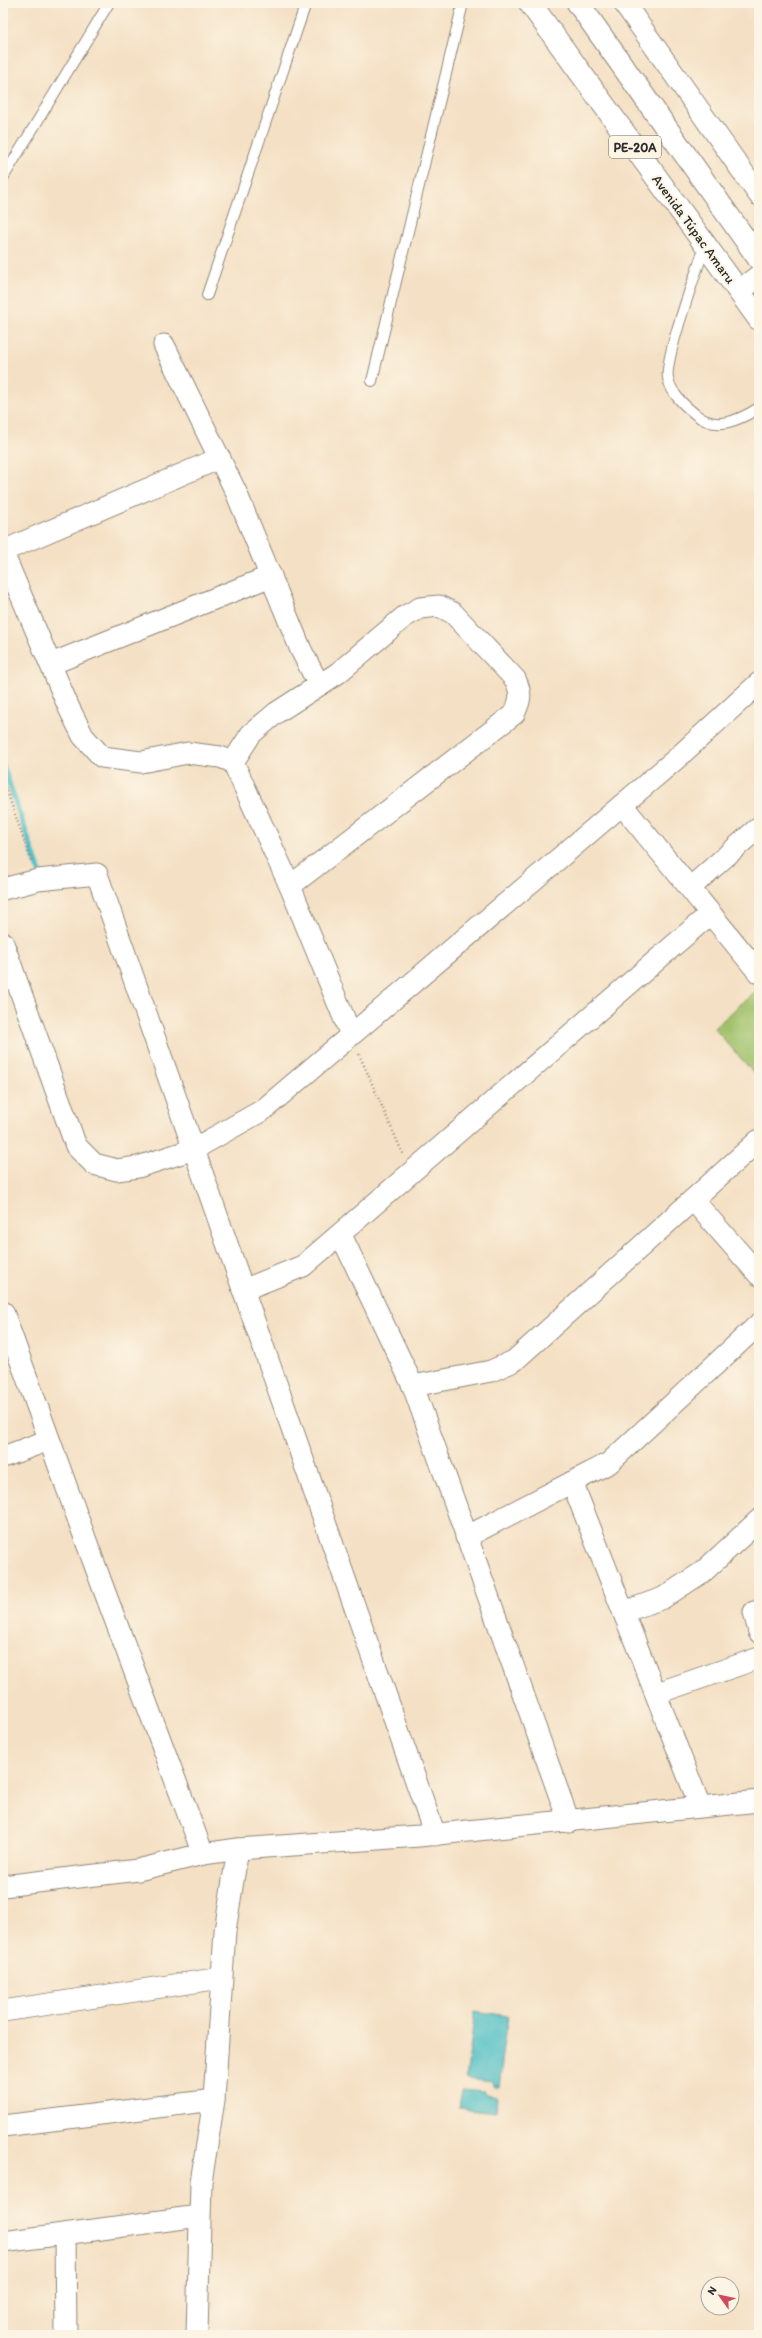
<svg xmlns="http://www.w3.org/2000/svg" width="762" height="2338" font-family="Itim,sans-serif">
	<rect width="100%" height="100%" fill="#fcf5e5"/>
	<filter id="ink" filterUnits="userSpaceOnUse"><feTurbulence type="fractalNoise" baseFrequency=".025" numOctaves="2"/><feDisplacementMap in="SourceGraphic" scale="8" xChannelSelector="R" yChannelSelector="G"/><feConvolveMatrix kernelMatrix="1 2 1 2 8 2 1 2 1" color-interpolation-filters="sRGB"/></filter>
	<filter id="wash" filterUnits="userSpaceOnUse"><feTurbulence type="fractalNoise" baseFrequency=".012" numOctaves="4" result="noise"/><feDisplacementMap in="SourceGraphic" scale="16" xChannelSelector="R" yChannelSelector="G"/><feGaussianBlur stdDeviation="0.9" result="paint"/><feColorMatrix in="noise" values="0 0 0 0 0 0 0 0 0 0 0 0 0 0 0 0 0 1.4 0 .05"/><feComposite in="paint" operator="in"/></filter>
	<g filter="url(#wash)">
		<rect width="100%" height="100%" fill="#f4e0c4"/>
		<path fill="#a0c16a" stroke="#66764a" d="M759 988V1079L714 1028Z"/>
		<g fill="#52c0c6" stroke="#3e7678">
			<path d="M475 2011 508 2016 499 2087H493L492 2082 466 2079Z"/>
			<path d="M462 2090 484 2092 487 2095 497 2097 496 2112 459 2108Z"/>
		</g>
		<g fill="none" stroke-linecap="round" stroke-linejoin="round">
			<path stroke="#52c0c6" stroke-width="5.5" d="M3 766 41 876"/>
		</g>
	</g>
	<g filter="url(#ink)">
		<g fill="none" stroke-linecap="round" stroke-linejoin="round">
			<g stroke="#908678" stroke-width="12">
				<g id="service">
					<path d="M3 178 109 3"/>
					<path d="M705 246C697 270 664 359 668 378 671 394 684 405 695 414 716 432 739 420 759 408"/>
					<path d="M207 295 306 3"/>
					<path d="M372 381 463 3"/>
				</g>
			</g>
			<g stroke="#908678" stroke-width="23">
				<g id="minor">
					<path d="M624 3 759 195"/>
					<path d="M164 345 236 492 301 650 319 685"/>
					<path d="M3 551 220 458"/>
					<path d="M3 553 69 708 83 736 102 757 141 762 188 753 220 757 233 762 290 886 351 1035"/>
					<path d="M51 664 271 576"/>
					<path d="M233 762 251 734 276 713 338 673 404 617 420 608 439 606 453 613 515 679C522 693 521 700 514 714L290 886"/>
					<path d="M622 805 759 973"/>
					<path d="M690 888 759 827"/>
					<path d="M3 889 38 880 97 874 435 1835"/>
					<path d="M3 943 76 1146 94 1164 117 1170 138 1167 194 1149 263 1110 676 759 759 683"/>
					<path d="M693 1200 759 1275"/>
					<path d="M341 1235 413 1386 569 1822"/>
					<path d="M243 1290 303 1266 710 914"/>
					<path d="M3 1312 101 1582 203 1854"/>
					<path d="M413 1386 491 1371 514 1361 759 1140"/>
					<path d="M3 1457 49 1440"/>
					<path d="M572 1482 700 1806"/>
					<path d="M466 1537 609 1463 759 1324"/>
					<path d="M632 1609 663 1598 704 1571 759 1520"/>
					<path d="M759 1611 754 1612 759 1632"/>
					<path d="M666 1690 759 1658"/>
					<path d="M3 1886 138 1870 203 1854 238 1849 419 1836 759 1801"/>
					<path d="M3 2011 221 1978"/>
					<path d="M3 2126 214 2100"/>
					<path d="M65 2234 66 2335"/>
					<path d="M3 2242 199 2216"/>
					<path d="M197 2335 201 2182 214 2100 225 1931 238 1849"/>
				</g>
			</g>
			<g stroke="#908678" stroke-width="24">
				<path id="tertiary" d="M739 291 759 276"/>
			</g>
			<g stroke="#908678" stroke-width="24">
				<g id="trunk">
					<path d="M530 3 759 319"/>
					<path d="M578 3 759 259"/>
				</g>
			</g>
			<g stroke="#908678" stroke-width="2.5" stroke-dasharray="1 3" stroke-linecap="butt">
				<path d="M3 780 32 863"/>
				<path d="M359 1054 403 1154"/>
			</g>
			<use href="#service" stroke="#fff" stroke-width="10"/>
			<use href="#minor" stroke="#fff" stroke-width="21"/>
			<use href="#tertiary" stroke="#fff" stroke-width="22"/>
			<use href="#trunk" stroke="#fff" stroke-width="22"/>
		</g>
	</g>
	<g text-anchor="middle" stroke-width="4" stroke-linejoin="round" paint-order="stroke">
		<rect fill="#fcf5e5" stroke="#6a6863" stroke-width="1" x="609" y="136" width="52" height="22" rx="3"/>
		<g font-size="13" font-weight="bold" fill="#2b2b2b">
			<text x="635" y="152">PE-20A</text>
		</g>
		<g font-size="14" fill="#2b2b2b" stroke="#fcf5e5">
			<text transform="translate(694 229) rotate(54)" y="5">Avenida Túpac Amaru</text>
		</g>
	</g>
	<rect width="762" height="2338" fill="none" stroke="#fcf5e5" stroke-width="16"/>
	<g transform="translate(720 2296) rotate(303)"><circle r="19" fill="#fcf5e5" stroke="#a8a49b"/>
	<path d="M0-3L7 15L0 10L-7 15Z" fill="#d1495b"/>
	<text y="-6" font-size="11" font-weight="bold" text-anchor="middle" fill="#2b2b2b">N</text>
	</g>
</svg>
